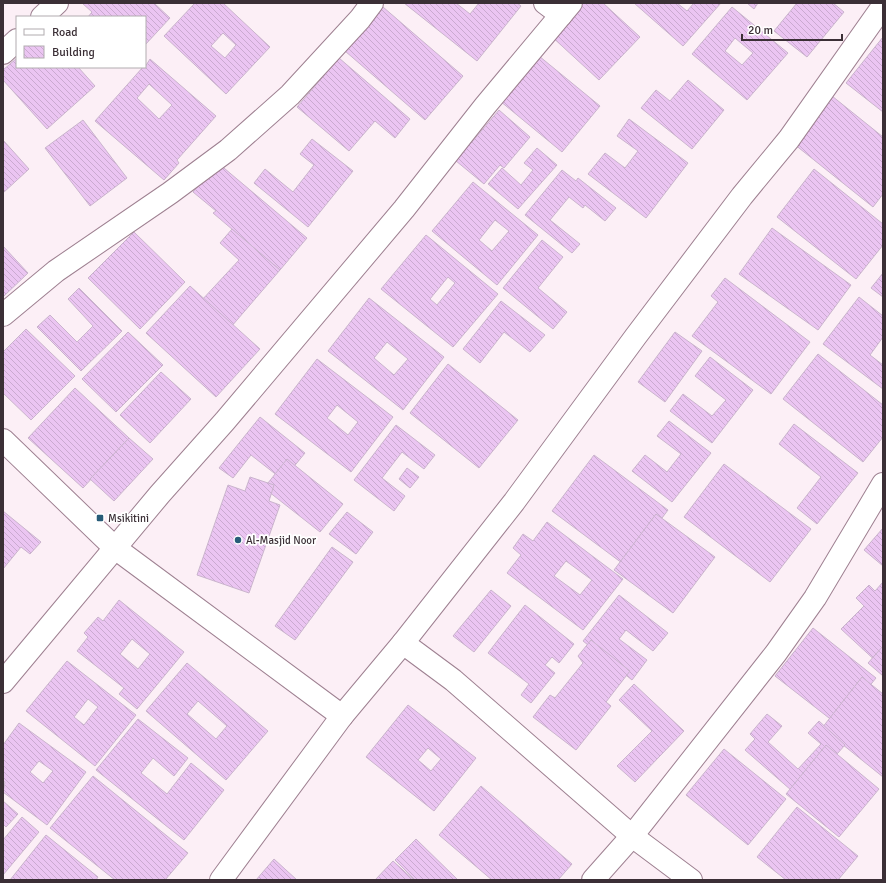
<svg xmlns="http://www.w3.org/2000/svg" width="886" height="883" font-family="Signika,sans-serif">
	<defs>
		<pattern id="building-back-hatch" width="6" height="6" patternUnits="userSpaceOnUse"><rect width="6" height="6" fill="#ebc5f2"/><path d="M-1 5l2 2M0 0l6 6M5-1l2 2" fill="none" stroke="#caaad0"/></pattern>
	</defs>
	<rect width="100%" height="100%" fill="#fceff6"/>
	<g fill="url(#building-back-hatch)" stroke="#cab4cd" fill-rule="evenodd">
		<path d="M82 3H154L170 18 145 45V17H88L92 12Z"/>
		<path d="M195 3H223L270 47 226 94 164 36ZM223 33 236 45 225 58 211 46Z"/>
		<path d="M404 3H456L470 14 479 3H517L521 6 477 61Z"/>
		<path d="M580 3H603L640 37 599 80 550 35Z"/>
		<path d="M634 3H677L687 11 694 3H721L683 46Z"/>
		<path d="M747 3H758L754 9Z"/>
		<path d="M797 3H833L844 12 807 57 774 31Z"/>
		<path d="M383 7 463 76 425 120 345 51Z"/>
		<path d="M732 7 788 53 747 100 692 54ZM735 38 753 53 742 65 725 51Z"/>
		<path d="M883 37V112L846 83Z"/>
		<path d="M539 56 600 106 562 152 500 101Z"/>
		<path d="M17 58V67H78L95 86 47 129 3 80V70Z"/>
		<path d="M339 58 410 119 395 138 375 121 349 151 297 107Z"/>
		<path d="M150 59 216 116 177 160 179 163 164 180 95 121 143 67H145ZM149 84 172 105 159 119 137 98Z"/>
		<path d="M688 80 724 110 692 149 641 108 656 90 670 101Z"/>
		<path d="M832 96 883 137V194L873 207 794 144Z"/>
		<path d="M499 110 530 137 504 168 500 165 484 184 450 156 464 138 471 143Z"/>
		<path d="M629 119 688 163 646 218 588 174 605 153 625 168 638 151 617 136Z"/>
		<path d="M83 120 127 178 90 206 45 148Z"/>
		<path d="M312 139 353 171 308 227 254 183 265 169 293 192 314 165 300 154Z"/>
		<path d="M3 140 29 169 3 193Z"/>
		<path d="M537 148 557 165 518 209 488 184 502 168 521 185 533 170 524 163Z"/>
		<path d="M218 163 307 238 280 270 213 213 216 211 193 192Z"/>
		<path d="M814 169 883 224V245L856 279 777 217Z"/>
		<path d="M562 170 576 181 578 178 616 208 605 221 585 205 583 208 569 197 550 220 580 244 572 253 525 215Z"/>
		<path d="M473 182 538 235 497 285 432 231ZM495 220 509 231 492 251 479 240Z"/>
		<path d="M772 228 851 285 818 330 739 274Z"/>
		<path d="M232 229 280 270 231 327 201 301 239 260 220 243Z"/>
		<path d="M134 232 185 282 140 329 88 278Z"/>
		<path d="M426 235 498 294 453 347 381 289ZM448 277 455 283 437 305 430 299Z"/>
		<path d="M542 240 563 257 538 288 567 312 553 329 503 288Z"/>
		<path d="M3 246 28 273 3 297Z"/>
		<path d="M883 273V297L871 288Z"/>
		<path d="M725 278 810 342 771 394 692 336 718 302 711 296Z"/>
		<path d="M190 286 260 349 216 397 146 333Z"/>
		<path d="M79 288 122 331 81 371 37 327 50 315 77 342 93 326 68 299Z"/>
		<path d="M859 297 883 316V337L870 355 883 365V389L823 344Z"/>
		<path d="M369 298 444 357 403 410 328 351ZM387 342 408 359 394 375 374 358Z"/>
		<path d="M501 301 545 335 530 352 504 332 480 363 463 349Z"/>
		<path d="M26 329 75 376 31 420 3 393V352Z"/>
		<path d="M128 332 163 365 116 412 82 379Z"/>
		<path d="M675 332 702 351 665 402 638 382Z"/>
		<path d="M818 354 883 405V437L863 462 783 399Z"/>
		<path d="M710 357 753 390 712 443 670 411 683 394 712 416 726 400 695 376Z"/>
		<path d="M317 359 393 417 351 472 275 414ZM337 405 358 422 348 435 327 418Z"/>
		<path d="M448 364 518 420 479 468 410 413Z"/>
		<path d="M161 372 191 399 150 443 120 415Z"/>
		<path d="M75 388 129 438 83 488 28 438Z"/>
		<path d="M260 417 305 453 283 480 251 455 233 478 219 468Z"/>
		<path d="M669 421 711 453 672 502 632 471 645 455 667 472 681 454 657 436Z"/>
		<path d="M794 424 858 473 817 524 797 508 821 477 779 444Z"/>
		<path d="M396 425 435 455 424 469 402 452 382 478 405 496 394 511 354 480Z"/>
		<path d="M129 438 153 459 114 501 90 479Z"/>
		<path d="M594 455 668 510 626 566 552 511Z"/>
		<path d="M287 459 343 504 320 532 264 488Z"/>
		<path d="M724 464 811 529 770 582 684 517Z"/>
		<path d="M407 468 419 477 410 488 399 479Z"/>
		<path d="M250 477 274 485 269 501 280 505 249 593 197 575 228 485 245 491Z"/>
		<path d="M3 511 41 542 30 554 21 547 3 569Z"/>
		<path d="M347 512 373 532 356 554 329 534Z"/>
		<path d="M656 514 715 557 673 613 614 570Z"/>
		<path d="M547 522 623 579 583 630 507 573 521 555 513 548 523 534 533 541ZM566 561 592 580 580 595 554 576Z"/>
		<path d="M883 528V566L864 550Z"/>
		<path d="M332 547 353 562 295 640 275 626Z"/>
		<path d="M883 582V660L879 664 841 629 864 606 856 598 869 585 875 591Z"/>
		<path d="M491 590 511 606 474 652 453 636Z"/>
		<path d="M619 595 668 633 653 651 626 630 619 639 647 660 632 680 583 641Z"/>
		<path d="M119 600 184 652 137 709 119 694 124 688 77 651 88 637 84 633 98 617 103 621ZM132 639 150 654 138 669 120 654Z"/>
		<path d="M525 605 574 644 559 663 552 657 545 665 555 673 531 703 521 695 529 684 488 653Z"/>
		<path d="M813 628 876 678 838 725 775 676Z"/>
		<path d="M591 640 630 671 606 702 611 706 576 750 533 717 550 695 555 698 583 663 578 656Z"/>
		<path d="M883 646V676L868 663Z"/>
		<path d="M67 661 136 715 95 766 26 711ZM88 699 98 707 84 725 74 717Z"/>
		<path d="M187 663 268 731 226 780 146 711ZM198 701 227 726 216 739 187 714Z"/>
		<path d="M862 677 883 694V777L822 728Z"/>
		<path d="M634 684 684 731 635 782 617 766 652 731 619 700Z"/>
		<path d="M408 705 476 758 434 811 366 757ZM428 748 441 759 431 771 418 760Z"/>
		<path d="M767 714 782 726 768 742 798 769 821 744 808 733 819 721 845 745 799 797 745 750 755 739 750 734Z"/>
		<path d="M138 719 188 758 174 776 153 758 141 773 167 794 191 763 224 790 184 840 96 770Z"/>
		<path d="M19 723 86 772 47 825 3 792 5 782 3 781V745ZM39 761 53 771 43 783 30 772Z"/>
		<path d="M826 745 879 789 839 837 786 794Z"/>
		<path d="M724 749 786 799 748 845 686 795Z"/>
		<path d="M93 776 188 853 165 880H115L50 828Z"/>
		<path d="M481 786 572 864 558 880H492L439 835Z"/>
		<path d="M3 801 18 814 6 827 3 824Z"/>
		<path d="M797 807 858 856 838 880H786L757 857Z"/>
		<path d="M22 817 39 832 3 875V840Z"/>
		<path d="M46 835 98 877 96 880H10Z"/>
		<path d="M416 839 458 880H415L395 860Z"/>
		<path d="M274 859 297 880H256Z"/>
		<path d="M393 861 414 880H375Z"/>
	</g>
	<g fill="none" stroke-linecap="round" stroke-linejoin="round">
		<g stroke="#9e8091" stroke-width="24">
			<g id="street">
				<path d="M545 3 561 15"/>
				<path d="M42 17 57 3"/>
				<path d="M3 53 17 40"/>
				<path d="M3 315 56 271 170 193 228 150 290 95 360 19 372 3"/>
				<path d="M3 440 115 548 342 716"/>
				<path d="M403 643 453 680 632 836 691 880"/>
				<path d="M221 880 342 716 403 643 514 502 636 336 742 196 789 139 883 6"/>
				<path d="M593 880 632 836 776 653 815 598 883 484"/>
			</g>
		</g>
		<g stroke="#9e8091" stroke-width="24">
			<path id="secondary" d="M3 682 160 494 225 421 404 209 485 106 571 3"/>
		</g>
		<use href="#street" stroke="#fff" stroke-width="22"/>
		<use href="#secondary" stroke="#fff" stroke-width="22"/>
	</g>
	<g fill="#285c78" stroke="#fff" stroke-width="1.5">
		<rect x="96" y="514" width="8" height="8" rx="2"/>
		<circle cx="238" cy="540" r="4"/>
	</g>
	<g text-anchor="middle" stroke-width="3.5" stroke-linejoin="round" paint-order="stroke">
		<g font-size="11" fill="#3b2f36" stroke="#fff" text-anchor="start">
			<text x="108" y="522">Msikitini</text>
			<text x="246" y="544">Al-Masjid Noor</text>
		</g>
	</g>
	<rect width="886" height="883" fill="none" stroke="#3b2f36" stroke-width="8"/>
	<rect x="16" y="16" width="130" height="52" fill="#ffffff" stroke="#b1acaf"/>
	<rect x="24" y="29" width="20" height="6" fill="#ffffff" stroke="#b1acaf"/>
	<text x="52" y="36" font-size="12" fill="#3b2f36">Road</text>
	<rect x="24" y="46" width="20" height="12" fill="url(#building-back-hatch)" stroke="#b1acaf"/>
	<text x="52" y="56" font-size="12" fill="#3b2f36">Building</text>
	<path d="M742 34v6h100v-6" fill="none" stroke="#3b2f36" stroke-width="2"/>
	<text x="748" y="34" font-size="12" fill="#3b2f36" stroke="#ffffff" stroke-width="3" paint-order="stroke">20 m</text>
</svg>
